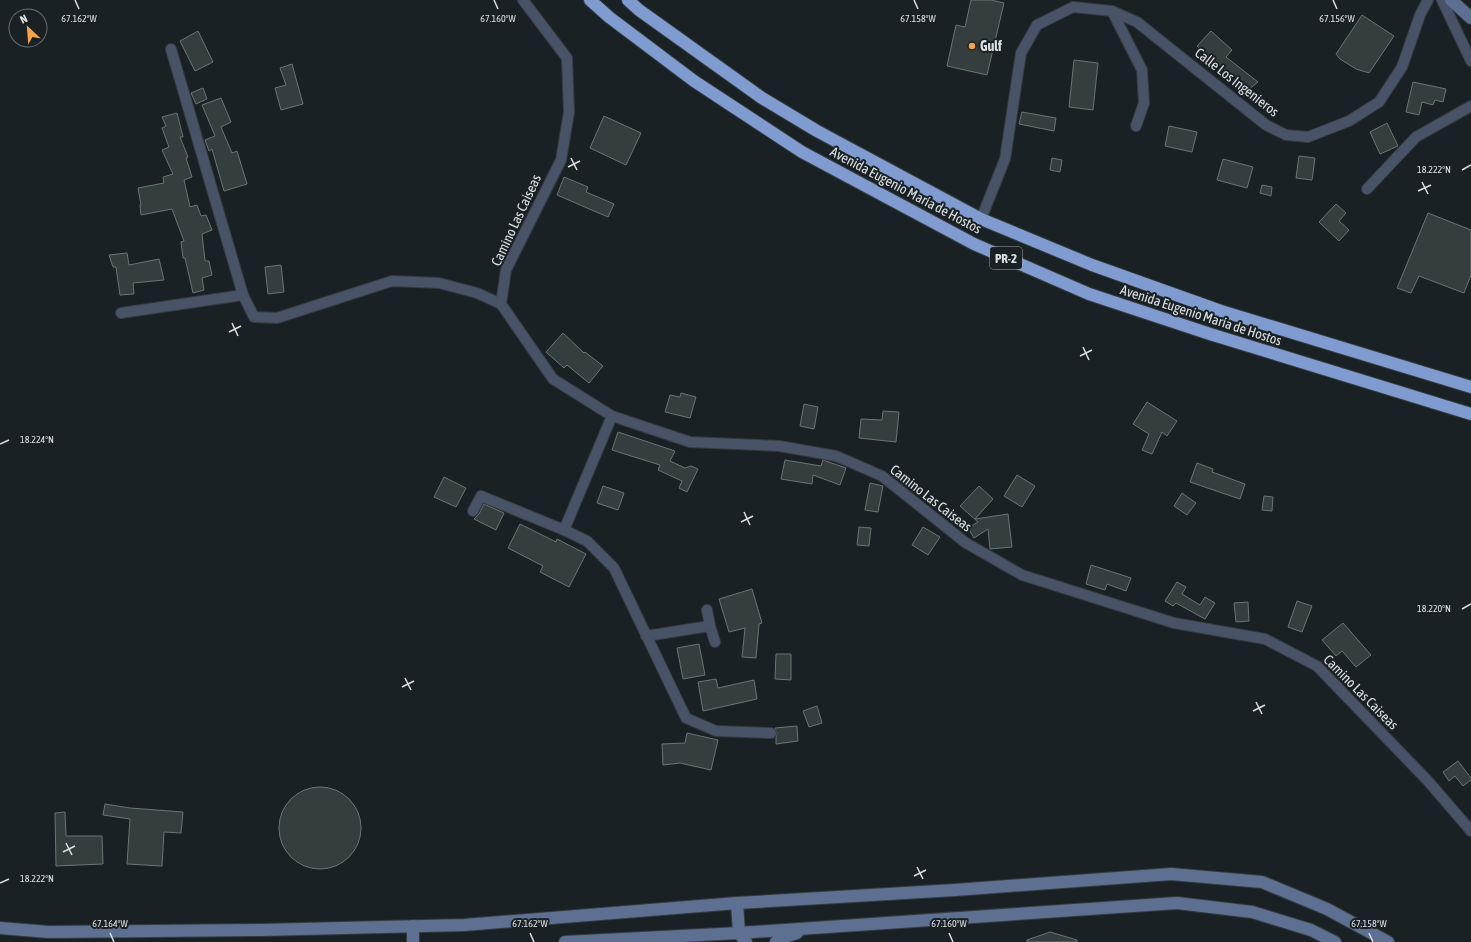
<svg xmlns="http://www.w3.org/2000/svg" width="1471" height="942" font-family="'Asap Condensed',sans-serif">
	<rect width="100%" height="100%" fill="#1a2124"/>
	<g fill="#343e3e" stroke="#6b7575">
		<path d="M971 0H991L1004 3 987 75 947 66 956 25 965 27Z"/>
		<path d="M1362 15 1394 36 1369 73 1356 69 1340 59 1336 54Z"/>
		<path d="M198 31 213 62 195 71 180 41Z"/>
		<path d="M1211 31 1232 50 1226 57 1258 82 1248 90 1197 46Z"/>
		<path d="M1074 60 1098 63 1093 110 1069 107Z"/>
		<path d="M292 64 303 104 281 110 275 88 286 85 280 68Z"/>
		<path d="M1413 82 1446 89 1443 102 1435 100 1433 105 1422 102 1419 115 1406 112Z"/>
		<path d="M203 88 207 99 196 104 191 93Z"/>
		<path d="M221 98 231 122 221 127 232 153 237 151 247 184 224 191 212 149 209 151 205 140 215 136 202 105Z"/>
		<path d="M1022 112 1056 118 1054 131 1019 124Z"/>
		<path d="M177 113 183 137H180L188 157 186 158 192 177 184 180 190 207 197 205 201 216 206 215 212 230 202 234 205 261H209L212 275 202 278 204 290 193 293 185 258H183L181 242 184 241 172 209 141 215 140 205H141L138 188 164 183 163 177 173 174 162 150 169 147 162 128 166 126 162 117Z"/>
		<path d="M604 116 641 133 626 165 590 148Z"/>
		<path d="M1387 123 1398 146 1380 154 1370 132Z"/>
		<path d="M1169 126 1197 132 1192 152 1165 146Z"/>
		<path d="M1299 156 1315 158 1312 180 1296 178Z"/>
		<path d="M1052 158 1062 160 1060 172 1050 170Z"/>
		<path d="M1223 159 1253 167 1247 188 1217 180Z"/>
		<path d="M564 177 588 187 586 192 614 204 608 217 557 195Z"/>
		<path d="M1262 185 1272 187 1271 196 1260 193Z"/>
		<path d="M1336 204 1346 213 1339 221 1349 230 1339 241 1319 222Z"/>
		<path d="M1428 213 1471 230V275L1464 293 1419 276 1411 293 1397 288Z"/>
		<path d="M127 253 129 265 159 259 164 280 133 283 134 294 120 295 116 267H113L109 255Z"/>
		<path d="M281 265 284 292 268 294 265 267Z"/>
		<path d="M563 333 584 353 585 352 603 366 589 383 567 365 564 368 546 352Z"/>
		<path d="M681 393 696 397 690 418 665 412 670 395 680 397Z"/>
		<path d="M1147 402 1177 421 1167 436 1162 432 1152 454 1142 450 1149 434 1133 424Z"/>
		<path d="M804 404 818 407 814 429 800 426Z"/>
		<path d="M883 411 899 412 896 442 859 438 861 419 882 420Z"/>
		<path d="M618 432 675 451 670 461 685 468 691 466 698 469 687 492 679 488 682 481 658 470 660 465 612 450Z"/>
		<path d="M785 460 821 466 823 460 846 468 840 485 813 475 812 484 781 479Z"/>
		<path d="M1197 463 1213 469 1212 472 1245 484 1240 499 1190 482Z"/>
		<path d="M1017 475 1035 486 1022 507 1004 496Z"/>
		<path d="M444 477 466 488 456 507 434 497Z"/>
		<path d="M870 483 883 486 878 512 865 510Z"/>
		<path d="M603 486 624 493 618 510 597 503Z"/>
		<path d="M979 486 993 499 975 519 1008 514 1012 547 990 549 988 529 974 538 968 528 978 522 960 506Z"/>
		<path d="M1182 493 1196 503 1187 515 1174 506Z"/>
		<path d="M1264 496 1273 497 1272 511 1262 510Z"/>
		<path d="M484 504 504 513 496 530 474 519 479 514Z"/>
		<path d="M520 524 556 542 557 539 586 554 569 587 540 572 543 566 508 548Z"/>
		<path d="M859 527 871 528 869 546 857 545Z"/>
		<path d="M923 527 940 537 928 555 912 545Z"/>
		<path d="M1091 565 1131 578 1126 591 1107 584 1105 590 1086 584Z"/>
		<path d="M1177 582 1186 587 1182 594 1200 605 1205 597 1215 603 1205 619 1176 603 1173 606 1165 601Z"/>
		<path d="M752 589 762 623 759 624 756 658 742 657 745 628 729 632 719 599Z"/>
		<path d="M1297 601 1312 606 1302 632 1288 627Z"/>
		<path d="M1248 602 1249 621 1236 622 1234 603Z"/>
		<path d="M1343 623 1371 655 1356 667 1342 651 1336 656 1322 640Z"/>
		<path d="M699 644 705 675 683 679 677 648Z"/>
		<path d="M776 654H791V680L775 679Z"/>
		<path d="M716 679 718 688 754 680 757 699 703 711 698 682Z"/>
		<path d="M817 706 822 723 809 727 803 711Z"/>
		<path d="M797 726 798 741 776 744V737L777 733 775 728Z"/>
		<path d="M687 733 718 740 711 770 680 763 663 765 662 744 685 743Z"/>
		<path d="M1458 761 1471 778V780L1463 786 1455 776 1449 781 1443 772Z"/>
		<circle cx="320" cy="828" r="41"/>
		<path d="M105 804 130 808 183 812 181 833 164 832 162 866 127 864 130 819 103 815Z"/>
		<path d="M65 812 66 836H102L103 864 56 866 55 813Z"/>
		<path d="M1050 932 1077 940V942H1027V940Z"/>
	</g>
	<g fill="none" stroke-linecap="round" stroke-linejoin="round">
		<g stroke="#353c3f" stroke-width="12">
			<g id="street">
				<path d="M523 0 567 58 569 112 561 160 506 270 501 304 553 379 612 416 690 442 779 446 836 456 882 476 966 543 1022 575 1174 623 1265 639 1317 666 1428 781 1471 831"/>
				<path d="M1442 0 1471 61"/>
				<path d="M1112 11 1137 22 1266 125 1286 135 1308 137 1349 121 1379 102 1402 67 1420 15 1428 0"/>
				<path d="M171 49 243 295 254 317 277 318 392 281 439 283 477 293 501 304"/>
				<path d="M1367 189 1416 137 1471 106"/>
				<path d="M981 219 1005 159 1021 53 1037 25 1073 7 1112 11 1142 70 1144 103 1136 126"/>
				<path d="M121 313 243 295"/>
				<path d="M473 511 481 496 564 530 587 541 614 568 686 718 716 731 771 733"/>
				<path d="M564 530 612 416"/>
				<path d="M707 610 710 626 715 642"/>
				<path d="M646 636 710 626"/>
			</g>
		</g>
		<g stroke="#353c3f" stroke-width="14">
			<g id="secondary">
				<path d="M1451 0 1471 18"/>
				<path d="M737 903 739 933 746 942"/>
				<path d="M413 926V942"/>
				<path d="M0 928 49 932 262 930 464 925 737 903 955 890 1171 874 1262 882 1327 909 1388 942"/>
				<path d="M565 942 739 933 1177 903 1252 912 1311 930 1335 942"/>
				<path d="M776 942 781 938 797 933"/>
			</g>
		</g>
		<g stroke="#353c3f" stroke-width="14">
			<g id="highway">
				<path d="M590 0 609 17 694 81 802 152 974 244 1089 294 1210 334 1471 414"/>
				<path d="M628 0 639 10 762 98 817 131 981 219 1092 265 1221 311 1471 387"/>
			</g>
		</g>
		<use href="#street" stroke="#485368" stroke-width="10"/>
		<use href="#secondary" stroke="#5e7092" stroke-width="12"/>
		<use href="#highway" stroke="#7f9bcf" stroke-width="12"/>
	</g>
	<path fill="none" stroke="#dbe0e3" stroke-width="1.5" d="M75 0 79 9M494 0 498 9M914 0 918 9M1333 0 1337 9M571 158 577 170M568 167 580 161M1462 170 1471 165M1422 182 1428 194M1418 191 1431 185M232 323 238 336M229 332 241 326M1083 347 1089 360M1080 356 1092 350M0 444 9 440M744 512 750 525M741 522 753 516M1462 609 1471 604M405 678 411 690M402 687 414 681M1256 702 1262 714M1253 711 1265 705M66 843 72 855M63 852 75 846M917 867 923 879M914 876 926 870M0 883 9 879M110 933 114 942M530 933 534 942M949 933 953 942M1369 933 1373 942"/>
	<circle fill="#f6a246" stroke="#1a2124" stroke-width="1.5" cx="972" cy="46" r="4"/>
	<g text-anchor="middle" stroke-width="4" stroke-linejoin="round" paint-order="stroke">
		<rect fill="#1a2124" stroke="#a1a7aa" stroke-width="1" x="990" y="247" width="32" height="22" rx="3"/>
		<g font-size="13" font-weight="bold" fill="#dbe0e3">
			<text x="1006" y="263">PR-2</text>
		</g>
		<g font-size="14" font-weight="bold" fill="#dbe0e3" stroke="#1a2124" text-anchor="start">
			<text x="980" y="51">Gulf</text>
		</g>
		<g font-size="14" fill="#dbe0e3" stroke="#1a2124">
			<text transform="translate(1237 82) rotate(38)" y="5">Calle Los Ingenieros</text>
			<text transform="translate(906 190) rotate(28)" y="5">Avenida Eugenio María de Hostos</text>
			<text transform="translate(516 220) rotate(-65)" y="5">Camino Las Caiseas</text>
			<text transform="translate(1201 315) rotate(18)" y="5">Avenida Eugenio María de Hostos</text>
			<text transform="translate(931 498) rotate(38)" y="5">Camino Las Caiseas</text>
			<text transform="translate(1361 692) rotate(45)" y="5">Camino Las Caiseas</text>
		</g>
	</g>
	<g font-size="10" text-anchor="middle" fill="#dbe0e3" stroke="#1a2124" stroke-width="4" stroke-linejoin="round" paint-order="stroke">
		<text x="79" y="22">67.162°W</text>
		<text x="498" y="22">67.160°W</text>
		<text x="918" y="22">67.158°W</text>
		<text x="1337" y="22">67.156°W</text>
		<text x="1434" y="173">18.222°N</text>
		<text x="37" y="443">18.224°N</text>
		<text x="1434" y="612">18.220°N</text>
		<text x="37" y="882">18.222°N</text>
		<text x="110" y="927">67.164°W</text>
		<text x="530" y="927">67.162°W</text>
		<text x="949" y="927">67.160°W</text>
		<text x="1369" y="927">67.158°W</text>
	</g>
	<g transform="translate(28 28) rotate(334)"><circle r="19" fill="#1a2124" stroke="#676d70"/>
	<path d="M0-3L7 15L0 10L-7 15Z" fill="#f6a246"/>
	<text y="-6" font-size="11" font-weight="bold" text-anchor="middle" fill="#dbe0e3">N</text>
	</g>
</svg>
